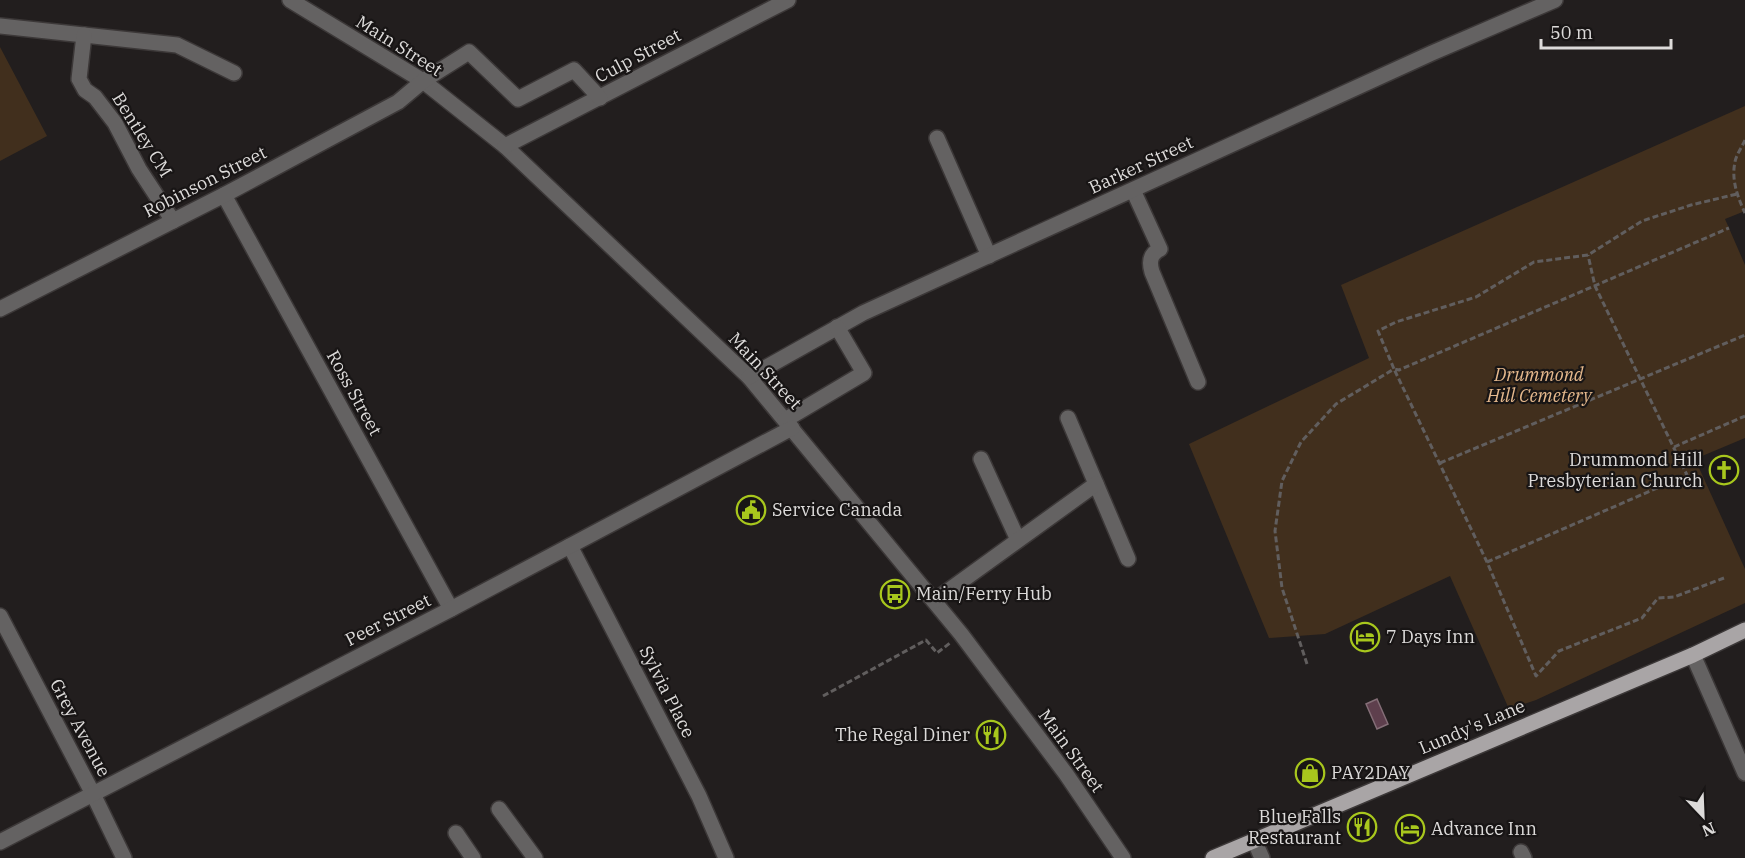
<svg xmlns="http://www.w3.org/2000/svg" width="1745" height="858" font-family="'IBM Plex Serif',serif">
	<rect width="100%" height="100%" fill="#221e1e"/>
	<g fill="#412f1d">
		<path d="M0 47 47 136 0 161Z"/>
		<path d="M1745 106V211L1725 219 1745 265V438L1695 459 1745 569V603L1536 700 1509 709 1450 576 1325 634 1269 638 1189 444 1369 358 1341 285Z"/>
	</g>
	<path fill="#5e3f4d" stroke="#846e77" stroke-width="1.5" d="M1377 699 1388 724 1377 729 1366 704Z"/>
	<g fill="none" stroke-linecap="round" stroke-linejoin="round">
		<g stroke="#3c3838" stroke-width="18">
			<g id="minor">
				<path d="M290 0 423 81 505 146 749 377 961 634 1066 774 1123 858"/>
				<path d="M0 26 177 45 234 73"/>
				<path d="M84 35 79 79 85 90 95 97 115 123 139 169 173 221"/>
				<path d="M937 138 989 256"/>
				<path d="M505 146 788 0"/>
				<path d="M1133 190 1160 249C1150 254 1149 262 1152 272L1198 382"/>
				<path d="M224 195 451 609"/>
				<path d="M0 309 224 195 398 102 423 81 469 52 518 99 574 70 600 98"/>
				<path d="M749 377 863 313 1432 53 1555 0"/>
				<path d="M1068 418 1128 559"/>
				<path d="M785 420 864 373 837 327"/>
				<path d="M981 459 1018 540"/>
				<path d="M570 546 699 796 726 858"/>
				<path d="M934 601 1096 484"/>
				<path d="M0 616 93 794 124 858"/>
				<path d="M1693 655 1745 773"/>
				<path d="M499 809 535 858"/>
				<path d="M456 833 473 858"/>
				<path d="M1254 840 1262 858"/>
				<path d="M0 842 451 609 792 428"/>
				<path d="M1521 852 1524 858"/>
			</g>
		</g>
		<g stroke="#3c3838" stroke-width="18">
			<path id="major" d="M1213 858 1693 655 1745 630"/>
		</g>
		<g stroke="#615e5e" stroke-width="3" stroke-dasharray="6 3" stroke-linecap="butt">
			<path d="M1745 140C1742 147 1736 155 1735 162 1731 180 1738 198 1745 213"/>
			<path d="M1674 447 1745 416"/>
			<path d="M1440 463 1745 335"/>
			<path d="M1487 562 1687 475 1595 286 1588 255"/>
			<path d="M1724 578 1674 597 1658 598 1642 618 1559 651 1536 676 1487 562 1394 369 1399 370 1729 228"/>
			<path d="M1307 664 1282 588 1275 531 1282 481 1301 442 1336 404 1394 369 1378 331 1396 322 1476 297 1534 262 1588 255 1642 221 1691 205 1737 194"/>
			<path d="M823 696 926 640 937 653 950 643"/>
		</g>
		<use href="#minor" stroke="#646262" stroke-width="15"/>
		<use href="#major" stroke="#a9a5a6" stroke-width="15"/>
	</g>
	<defs>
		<g id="church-ring" transform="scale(1.5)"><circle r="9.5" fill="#181515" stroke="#a8c71d" stroke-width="1.5"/><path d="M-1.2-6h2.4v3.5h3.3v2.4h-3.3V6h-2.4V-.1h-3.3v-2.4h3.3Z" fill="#a8c71d"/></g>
		<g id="civic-ring" transform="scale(1.5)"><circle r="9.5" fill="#181515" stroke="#a8c71d" stroke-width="1.5"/><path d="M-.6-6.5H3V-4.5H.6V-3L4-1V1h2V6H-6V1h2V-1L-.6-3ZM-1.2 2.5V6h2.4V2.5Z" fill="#a8c71d"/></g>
		<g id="bus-ring" transform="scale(1.5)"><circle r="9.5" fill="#181515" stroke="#a8c71d" stroke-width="1.5"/><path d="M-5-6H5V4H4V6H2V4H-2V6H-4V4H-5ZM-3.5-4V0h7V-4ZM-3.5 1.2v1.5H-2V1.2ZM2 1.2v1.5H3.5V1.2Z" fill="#a8c71d"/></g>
		<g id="hotel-ring" transform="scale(1.5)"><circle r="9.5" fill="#181515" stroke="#a8c71d" stroke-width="1.5"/><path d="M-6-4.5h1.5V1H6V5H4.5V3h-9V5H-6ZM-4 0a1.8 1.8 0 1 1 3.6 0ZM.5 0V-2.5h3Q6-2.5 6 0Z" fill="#a8c71d"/></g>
		<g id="restaurant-ring" transform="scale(1.5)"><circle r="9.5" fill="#181515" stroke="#a8c71d" stroke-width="1.5"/><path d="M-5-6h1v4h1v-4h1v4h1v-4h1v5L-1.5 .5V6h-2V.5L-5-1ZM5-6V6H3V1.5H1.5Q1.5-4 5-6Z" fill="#a8c71d"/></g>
		<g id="shop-ring" transform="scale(1.5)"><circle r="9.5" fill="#181515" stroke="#a8c71d" stroke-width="1.5"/><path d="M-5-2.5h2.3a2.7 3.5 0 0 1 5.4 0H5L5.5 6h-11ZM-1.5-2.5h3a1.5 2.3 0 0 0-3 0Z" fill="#a8c71d"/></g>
	</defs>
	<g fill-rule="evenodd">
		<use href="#church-ring" x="1724" y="470"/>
		<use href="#civic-ring" x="751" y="510"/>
		<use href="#bus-ring" x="895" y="594"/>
		<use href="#hotel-ring" x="1365" y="637"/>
		<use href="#restaurant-ring" x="991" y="735"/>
		<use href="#shop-ring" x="1310" y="773"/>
		<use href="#restaurant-ring" x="1362" y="827"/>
		<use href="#hotel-ring" x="1410" y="829"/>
	</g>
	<g text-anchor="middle" stroke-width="4.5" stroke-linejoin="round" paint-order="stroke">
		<g font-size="18" fill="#dddbda" stroke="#181515">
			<text transform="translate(399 46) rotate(32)" y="6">Main Street</text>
			<text transform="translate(638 56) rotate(-28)" y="6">Culp Street</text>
			<text transform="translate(142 135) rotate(58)" y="6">Bentley CM</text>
			<text transform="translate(1141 165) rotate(-25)" y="6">Barker Street</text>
			<text transform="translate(205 182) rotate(-27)" y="6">Robinson Street</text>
			<text transform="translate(765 371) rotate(47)" y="6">Main Street</text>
			<text transform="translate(354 393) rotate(61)" y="6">Ross Street</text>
			<text transform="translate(388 620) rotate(-27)" y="6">Peer Street</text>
			<text transform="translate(667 692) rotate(63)" y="6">Sylvia Place</text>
			<text transform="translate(1472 727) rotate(-23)" y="6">Lundy's Lane</text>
			<text transform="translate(80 728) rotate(62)" y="6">Grey Avenue</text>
			<text transform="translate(1071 751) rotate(54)" y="6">Main Street</text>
		</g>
		<g font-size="18" font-style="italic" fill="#e6b98d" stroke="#181515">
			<text x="1539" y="381">Drummond<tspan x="1539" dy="21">Hill Cemetery</tspan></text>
		</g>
		<g font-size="18" fill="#dddbda" stroke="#181515" text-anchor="start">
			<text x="1703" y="466" text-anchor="end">Drummond Hill<tspan x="1703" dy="21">Presbyterian Church</tspan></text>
			<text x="772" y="516">Service Canada</text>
			<text x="916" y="600">Main/Ferry Hub</text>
			<text x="1386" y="643">7 Days Inn</text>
			<text x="970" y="741" text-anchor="end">The Regal Diner</text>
			<text x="1331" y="779">PAY2DAY</text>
			<text x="1341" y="823" text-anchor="end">Blue Falls<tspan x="1341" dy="21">Restaurant</tspan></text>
			<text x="1431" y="835">Advance Inn</text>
		</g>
	</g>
	<g transform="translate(1703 816) rotate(157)" stroke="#181515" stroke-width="4.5" paint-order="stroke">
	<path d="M0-4.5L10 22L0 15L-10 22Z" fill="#dddbda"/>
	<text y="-9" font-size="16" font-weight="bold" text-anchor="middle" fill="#dddbda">N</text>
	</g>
	<path d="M1541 39v9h130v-9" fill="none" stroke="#dddbda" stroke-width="3"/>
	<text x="1550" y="39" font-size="18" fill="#dddbda" stroke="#181515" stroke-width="4.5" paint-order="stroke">50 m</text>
</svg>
